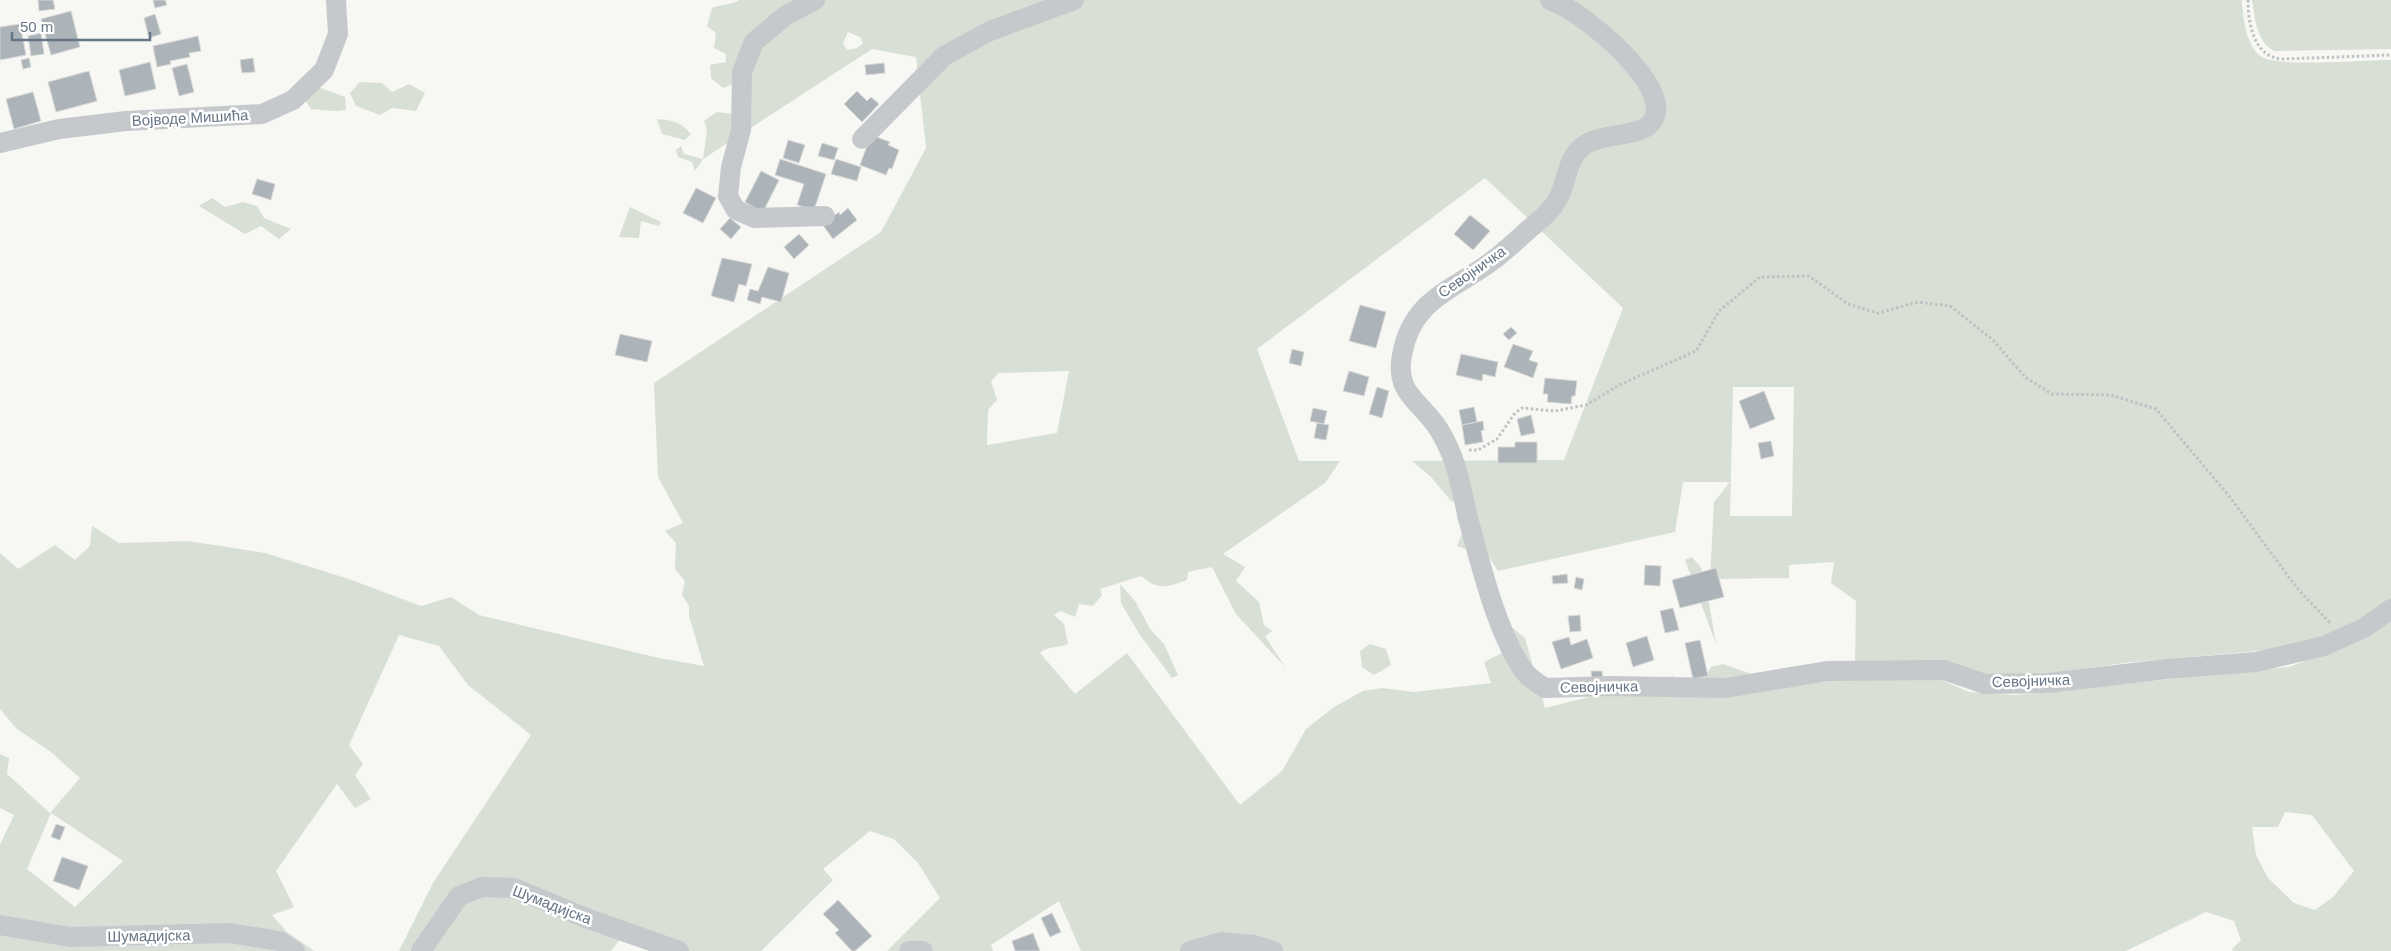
<svg xmlns="http://www.w3.org/2000/svg" width="2391" height="951" font-family="Helvetica,sans-serif">
	<rect width="100%" height="100%" fill="#f7f7f4"/>
	<g fill="#d8dfd5" fill-rule="evenodd">
		<path d="M739 0H2242C2243 17 2246 50 2264 58 2285 67 2365 60 2391 60V601L2349 628 2279 649 2123 663 2055 673 1939 679 1969 692 2016 695 2289 667 2351 644 2391 615V951H2233L2232 949 2241 940 2234 921 2206 912 2126 951H1081L1059 901 991 945 993 951H887L940 898 918 863 894 839 870 831 823 869 833 880 761 951H663L623 935 611 951H399L433 883 531 735 468 685 439 646 399 635 349 745 363 764 355 775 371 799 355 808 337 784 276 871 294 907 272 915 287 932 314 951H0V845L14 815 0 808V754L9 758 7 774 50 813 80 778 51 752 17 729 0 709V553L18 569 55 545 75 560 90 546 92 526 119 543 188 541 265 553 349 579 421 606 451 597 479 615 659 658 704 666 689 616V606L682 595 685 581 675 569 676 543 665 531 683 523 658 477 654 383 881 232 926 148 916 57 872 49 703 159 695 171 692 162 678 157 676 150 681 146 684 154 703 159 707 130 704 121 717 112 734 114 732 84 723 88 711 78 710 65 726 62V54L714 48 716 33 707 26 712 8C721 4 730 6 739 0ZM848 32 860 37 863 43 857 48 847 50 843 43ZM1485 178 1623 308 1564 460 1412 461 1431 477 1451 501 1460 505 1457 519 1463 531 1457 546 1489 557 1498 571 1675 532 1683 482H1730L1714 502 1710 579 1789 578V565L1834 562 1831 583 1856 601 1855 665 1757 676 1723 664 1711 667 1694 697 1673 676 1545 708 1525 638 1508 624 1502 653 1484 662 1491 683 1414 692 1382 688 1363 691 1334 707 1306 729 1282 771 1240 805 1127 653 1075 694 1040 653C1047 646 1059 648 1068 644L1064 624 1054 615 1061 611 1075 617 1079 604 1093 606 1102 595 1100 589 1141 576C1158 591 1167 587 1187 580L1188 572 1212 567 1236 614 1285 667 1265 636 1272 631 1264 625 1259 602 1236 581 1245 567 1223 554 1325 483 1340 461H1299L1257 349ZM1069 371 1057 433 987 445 988 410 997 400 991 381 999 373ZM1733 387H1794L1792 516H1730ZM2285 812 2312 815 2354 871 2333 897 2315 910 2294 903 2268 878 2256 855 2252 827H2278ZM51 813 123 861 75 907 27 869Z"/>
		<path d="M2252 0H2391V49L2274 51C2256 41 2255 18 2252 0Z"/>
		<path d="M360 82 382 83 392 92 409 84 425 93 416 111 392 108 380 115 356 106 350 93Z"/>
		<path d="M315 86 345 97 346 110 335 111 311 109 304 99Z"/>
		<path d="M657 119C672 120 681 122 691 134L685 140 662 134Z"/>
		<path d="M212 198 225 207 243 202 257 206 264 218 291 229 279 239 261 226 245 234 199 206Z"/>
		<path d="M630 207 661 222 659 226 641 221 639 238 619 237Z"/>
		<path d="M1692 557 1702 569 1698 580 1707 591 1716 644 1685 560Z"/>
		<path d="M1120 584 1135 601 1150 629 1164 644 1178 675 1172 678 1140 635 1121 603Z"/>
		<path d="M1370 644 1386 649 1391 665 1374 675 1362 667 1360 651Z"/>
	</g>
	<g fill="#acb3b9" stroke="#d9d9d7">
		<path d="M38 0H53L55 9 39 11Z"/>
		<path d="M153 0H165L167 5 155 8Z"/>
		<path d="M71 11 80 47 51 55 41 19Z"/>
		<path d="M155 14 161 34 149 38 144 18Z"/>
		<path d="M20 24 26 55 0 60V27Z"/>
		<path d="M41 33 44 54 31 56 28 36Z"/>
		<path d="M198 36 201 51 189 53 190 57 170 61 171 64 157 67 153 46Z"/>
		<path d="M29 58 31 67 23 69 21 60Z"/>
		<path d="M253 58 255 72 242 73 240 60Z"/>
		<path d="M150 62 156 89 125 96 119 70Z"/>
		<path d="M884 63 885 73 866 75 865 65Z"/>
		<path d="M187 64 194 92 179 96 172 68Z"/>
		<path d="M89 71 97 101 56 112 48 82Z"/>
		<path d="M857 91 867 101 871 97 879 104 862 122 844 104Z"/>
		<path d="M33 92 41 121 14 129 6 99Z"/>
		<path d="M871 135 890 142 888 145 899 150 892 169 889 168 886 175 860 165Z"/>
		<path d="M788 140 805 145 799 163 783 158Z"/>
		<path d="M822 143 838 148 834 160 818 156Z"/>
		<path d="M780 159 826 174 814 210 797 205 804 184 775 175Z"/>
		<path d="M836 159 861 167 857 181 831 174Z"/>
		<path d="M761 171 779 180 763 212 745 202Z"/>
		<path d="M257 179 275 184 271 200 252 194Z"/>
		<path d="M696 188 716 198 703 223 683 213Z"/>
		<path d="M848 208 857 220 833 239 822 224 839 212 840 215Z"/>
		<path d="M1470 215 1490 231 1473 250 1454 234Z"/>
		<path d="M730 218 741 227 731 239 720 229Z"/>
		<path d="M799 234 809 245 794 259 784 247Z"/>
		<path d="M722 258 752 264 746 286 739 284 734 302 711 296Z"/>
		<path d="M768 267 789 273 781 302 762 297 760 304 747 300 750 289 758 291Z"/>
		<path d="M1360 305 1386 312 1376 348 1349 341Z"/>
		<path d="M1511 327 1517 333 1509 340 1503 334Z"/>
		<path d="M620 334 652 341 647 362 615 355Z"/>
		<path d="M1513 344 1533 351 1529 360 1538 363 1533 378 1504 367Z"/>
		<path d="M1292 349 1304 352 1301 366 1289 363Z"/>
		<path d="M1461 354 1498 362 1495 377 1483 374 1482 381 1456 375Z"/>
		<path d="M1349 371 1369 377 1364 396 1343 391Z"/>
		<path d="M1545 378 1577 381 1575 396H1572L1571 404 1547 402 1548 394H1543Z"/>
		<path d="M1377 387 1389 391 1382 418 1369 414Z"/>
		<path d="M1764 391 1775 419 1750 429 1739 401Z"/>
		<path d="M1474 407 1477 422 1462 425 1459 410Z"/>
		<path d="M1313 408 1327 411 1324 424 1310 421Z"/>
		<path d="M1531 415 1535 433 1521 436 1517 419Z"/>
		<path d="M1483 421 1484 430 1481 431 1483 442 1465 445 1462 425Z"/>
		<path d="M1317 423 1329 425 1326 440 1314 438Z"/>
		<path d="M1771 441 1774 456 1761 459 1758 443Z"/>
		<path d="M1515 442H1537V463H1498V447H1515Z"/>
		<path d="M1645 565 1661 566 1660 586 1644 585Z"/>
		<path d="M1716 568 1724 597 1680 608 1672 580Z"/>
		<path d="M1567 574 1568 583 1553 584 1552 576Z"/>
		<path d="M1576 577 1584 579 1582 590 1574 588Z"/>
		<path d="M1673 608 1679 630 1665 633 1660 611Z"/>
		<path d="M1580 615 1581 631 1570 632 1568 616Z"/>
		<path d="M1647 636 1654 660 1633 667 1626 643Z"/>
		<path d="M1569 637 1571 645 1587 639 1593 658 1561 669 1552 642Z"/>
		<path d="M1700 640 1708 676 1693 679 1685 643Z"/>
		<path d="M1591 671H1602L1603 682 1592 683Z"/>
		<path d="M56 824 65 827 60 840 51 837Z"/>
		<path d="M62 857 88 866 79 890 53 881Z"/>
		<path d="M838 900 872 936 855 951H852L835 933 839 930 823 914Z"/>
		<path d="M1052 913 1061 932 1050 937 1041 918Z"/>
		<path d="M1033 933 1040 951H1015L1012 941Z"/>
	</g>
	<g fill="none" stroke-linecap="round" stroke-linejoin="round">
		<g stroke="#bfc1c3" stroke-width="3" stroke-dasharray="2.5 2.5" stroke-linecap="butt">
			<path d="M2248 0C2248 24 2254 58 2283 59L2391 55"/>
			<path d="M1469 450H1478L1497 439 1515 413 1522 408 1555 411 1586 405 1619 385 1696 351 1719 311 1760 277 1809 276 1848 304 1878 313 1918 302 1950 306 1992 339 2025 377 2052 394 2111 395 2156 409 2229 496 2297 588 2331 624"/>
		</g>
		<g stroke="#c5c9cc" stroke-width="20">
			<path d="M815 0 785 16 754 42 742 72 741 130 731 167 728 196 736 210 755 218 825 216"/>
			<path d="M1550 0C1557 3 1564 6 1570 10 1594 24 1677 91 1651 123 1638 138 1602 132 1583 146 1565 160 1568 184 1556 202 1550 213 1536 223 1527 231 1514 243 1500 256 1485 266 1447 292 1411 303 1402 355 1395 392 1417 399 1435 424 1442 433 1448 446 1452 456 1460 476 1463 498 1468 518 1480 562 1497 634 1524 671 1529 678 1537 683 1545 688L1609 686 1726 688 1827 671 1944 670 1985 684 2048 683 2167 669 2256 662 2324 646 2364 628 2391 609"/>
			<path d="M862 139 944 56 990 31 1074 0"/>
			<path d="M0 143 59 129 126 121 262 114 293 100 324 70 338 34 336 0"/>
			<path d="M0 925 71 937 229 933 279 941 295 951"/>
			<path d="M421 951 459 896 482 887 514 888 586 918 679 951"/>
			<path d="M909 951H923"/>
			<path d="M1190 951 1221 942 1254 945 1273 951"/>
		</g>
	</g>
	<g text-anchor="middle" stroke-width="5" stroke-linejoin="round" paint-order="stroke">
		<g font-size="15" fill="#667686" stroke="#fff">
			<text transform="translate(190 118) rotate(-3)" y="5">Војводе Мишића</text>
			<text transform="translate(1472 272) rotate(-35)" y="5">Севојничка</text>
			<text transform="translate(2031 681) rotate(-2)" y="5">Севојничка</text>
			<text transform="translate(1599 687) rotate(-1)" y="5">Севојничка</text>
			<text transform="translate(552 905) rotate(21)" y="5">Шумадијска</text>
			<text transform="translate(149 936) rotate(-1)" y="5">Шумадијска</text>
		</g>
	</g>
	<path d="M12 32v8h138v-8" fill="none" stroke="#667686" stroke-width="2.5"/>
	<text x="20" y="32" font-size="15" fill="#667686" stroke="#ffffff" stroke-width="4" paint-order="stroke">50 m</text>
</svg>
